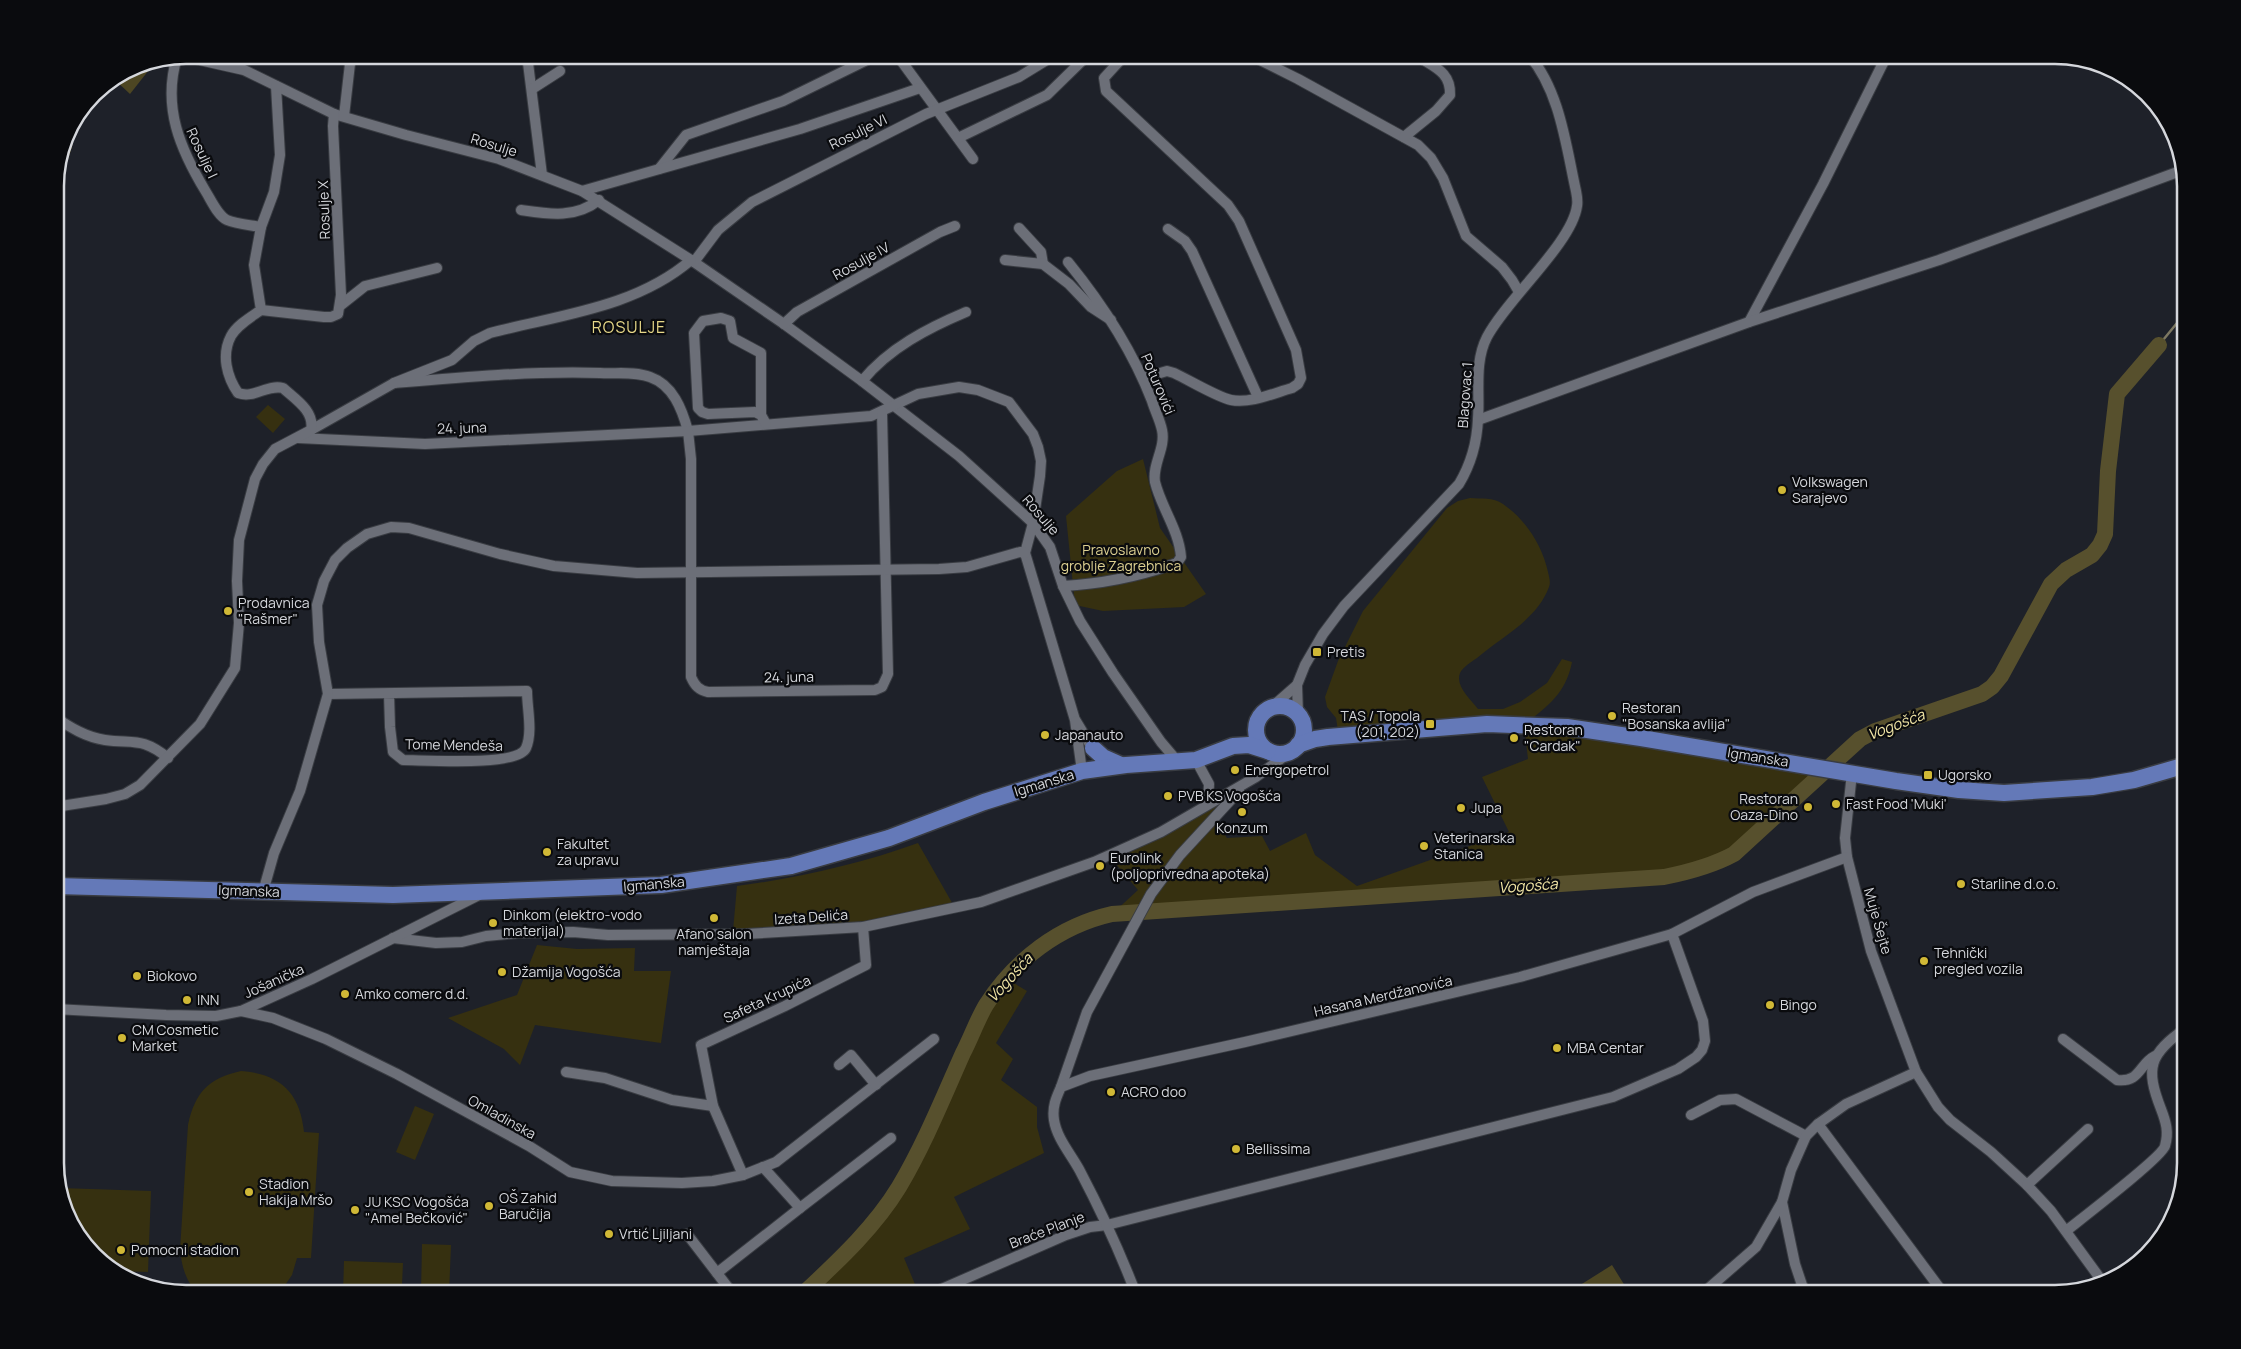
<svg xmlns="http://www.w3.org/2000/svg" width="2241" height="1349" font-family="Manrope,sans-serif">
	<rect width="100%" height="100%" fill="#1e2129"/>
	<g fill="#363010">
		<path d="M268 405 285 419 273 433 256 417Z"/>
		<path d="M1143 459 1160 528 1206 594 1184 607 1103 611 1075 605 1066 516 1117 471Z"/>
		<path d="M1470 498C1481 499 1493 497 1503 504 1526 520 1542 545 1548 572 1549 577 1551 582 1549 587 1536 621 1502 636 1477 658 1471 662 1463 667 1460 673 1455 686 1470 699 1478 709H1503L1520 702 1547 683 1562 659 1572 662C1566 693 1549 705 1525 724L1825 769 1734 854C1712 866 1689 872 1664 877L1112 914 1138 890 1109 856 1240 787 1213 819 1227 838 1262 836 1270 851 1306 833 1315 855 1357 886 1509 832 1482 777 1528 759 1524 725 1339 737 1336 718 1327 707 1325 697 1338 661 1363 611 1447 508 1458 501Z"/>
		<path d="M918 843 955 908 863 927 733 931 737 886C798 878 860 864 918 843Z"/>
		<path d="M537 945 577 949 635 948 634 971H671L661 1043 535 1025 520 1065 504 1049 448 1018 517 995Z"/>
		<path d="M1007 979 1027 991 996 1043 1013 1059 1001 1080 1037 1107V1127L1044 1153 954 1197 970 1229 904 1258 917 1289 905 1294H803L846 1253 876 1220 899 1187 919 1149 985 1006Z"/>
		<path d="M241 1071C281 1074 300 1093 304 1132L319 1133 311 1258H297L292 1275 279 1294H198C186 1281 182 1268 180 1250L188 1125C195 1092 209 1078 241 1071Z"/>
		<path d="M415 1106 434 1114 415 1160 396 1152Z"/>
		<path d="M60 1188 151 1191 148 1272 115 1271 73 1229Z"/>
		<path d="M422 1244 451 1245 449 1294H421Z"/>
		<path d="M344 1261 403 1263 402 1285 411 1286 410 1294H343Z"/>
	</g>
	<g fill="#4d4623">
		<path d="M156 61 130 94 114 79 136 65Z"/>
		<path d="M75 121 72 147 55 199C55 172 59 144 75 121Z"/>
		<path d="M55 326 61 405 55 419Z"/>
		<path d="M1612 1265 1630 1294H1566Z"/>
	</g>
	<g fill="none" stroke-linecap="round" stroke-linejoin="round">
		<path stroke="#7d7862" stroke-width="2.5" d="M2159 345 2186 312"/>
		<path stroke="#57502d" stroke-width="16" d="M803 1294C838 1261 874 1228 899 1187 924 1145 943 1098 963 1053 971 1038 977 1020 986 1005 1015 960 1059 926 1112 914L1664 877C1689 872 1712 866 1734 854L1860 739 1875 731 1982 694 1992 687 2001 676 2051 584 2066 570 2092 555 2100 545 2105 534 2108 471 2117 394 2159 345"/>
		<g stroke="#393c42" stroke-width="12">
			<g id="minor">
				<path d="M527 55 542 175"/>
				<path d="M897 55 973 159"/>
				<path d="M1125 55 1104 78 1106 91 1228 205 1239 221 1296 350 1301 378 1298 384 1292 388C1274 393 1250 404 1231 400 1217 397 1189 380 1174 373L1167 371 1143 378"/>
				<path d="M1250 55 1298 79 1418 145 1431 158 1443 178 1466 236 1502 267 1512 280 1519 292"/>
				<path d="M182 56 244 70 334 114 406 135 499 159 582 191 691 260 784 324 862 381 959 456 1033 523 1050 547 1063 586 1080 621 1113 673 1161 742 1178 762"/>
				<path d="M177 57C162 107 180 149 206 192 211 200 218 216 227 220 236 224 250 225 261 227"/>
				<path d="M532 89 560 71"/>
				<path d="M344 116 351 55"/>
				<path d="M1404 137 1436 111 1450 95C1451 71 1433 67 1416 55"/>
				<path d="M958 138 1047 95 1088 55"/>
				<path d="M659 169 686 135 783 101 877 55"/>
				<path d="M582 191 800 129 920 88"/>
				<path d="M521 210C548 214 575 219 599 200"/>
				<path d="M1019 228 1041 252 1043 264"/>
				<path d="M1168 229 1185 241 1192 251 1258 397"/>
				<path d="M1005 260 1043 264 1069 284 1091 307 1111 320"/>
				<path d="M694 262 718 230 752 202 926 114 1019 77 1055 55"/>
				<path d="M341 305 365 286 437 268"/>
				<path d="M261 310 324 317H331L338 314 341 295 333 126 334 114"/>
				<path d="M1749 322 1823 184 1887 55"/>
				<path d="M784 324 797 312 940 232 955 226"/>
				<path d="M862 381C889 348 928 328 966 312"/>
				<path d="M394 383C463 377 531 371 600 373 616 374 635 371 650 377 673 385 682 409 688 431L871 416 918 394 959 387 978 390 1009 402 1033 434 1038 447 1041 461 1040 476 1033 523 1025 553 1075 720 1082 771"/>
				<path d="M761 415 755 412 708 414 702 412 698 408 694 333 703 321 721 318 730 321 733 338 761 353V415L766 424"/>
				<path d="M1478 420 1749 322 1939 260 2183 170"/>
				<path d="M311 430 394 383 452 360 474 341 490 333C558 315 635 308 691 260"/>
				<path d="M298 438 425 444 688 431 691 459V677C695 686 699 690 708 692L875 690 882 687 888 674 882 412"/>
				<path d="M1063 586C1100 584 1136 577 1171 565L1177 563 1181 557C1179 530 1161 507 1155 482 1152 464 1166 448 1162 430 1160 420 1155 411 1152 401 1132 349 1103 305 1068 262"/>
				<path d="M328 694 527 691C527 708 533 732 526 748 518 767 424 760 403 760L393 752 390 727 389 694"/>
				<path d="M1272 707 1297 685"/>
				<path d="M1298 714 1297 685 1305 665 1323 634 1344 606 1459 484C1471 464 1477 443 1478 419 1480 392 1474 362 1487 337 1507 299 1572 243 1577 206 1578 201 1577 196 1576 191 1566 146 1560 91 1529 55"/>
				<path d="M55 717C71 728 86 737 105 740 134 744 142 737 168 758"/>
				<path d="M1076 721 1094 751"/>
				<path d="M1196 760 1209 784 1208 803"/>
				<path d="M1852 773 1845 838 1847 857 1871 951 1916 1072 1938 1107 1950 1120 1991 1152 2027 1185 2051 1211 2102 1281"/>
				<path d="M55 807 106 799 125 794 140 785 200 724 235 668 239 623 237 581 239 540 255 479 263 464 275 449 311 430C315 411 295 399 283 388 267 384 254 399 238 393 227 377 221 355 231 336 237 325 251 317 261 310L254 265 261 227 274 192 280 155 276 86"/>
				<path d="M263 892 274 853 300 791 328 694 319 642 317 605 324 581 335 560 347 548 367 534 391 527 409 528 500 554 554 566 637 573 939 569 967 567 1020 552 1025 553"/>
				<path d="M393 938 436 943 462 942 486 936 518 933 573 932 608 935 746 934 863 927 981 902 1094 862 1161 832 1256 777 1293 750"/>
				<path d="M55 1009 166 1015 216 1016 241 1011 312 979 479 895"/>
				<path d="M241 1011 273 1018 326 1039 397 1074 529 1146 570 1172 612 1181 682 1183 713 1181 743 1175 776 1162 934 1039"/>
				<path d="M2063 1039 2117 1080C2140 1083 2139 1064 2155 1056"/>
				<path d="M839 1065 851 1055 876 1085"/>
				<path d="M566 1072 605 1078 672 1100 713 1106"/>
				<path d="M1061 1087 1087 1012 1151 894 1180 855 1239 791"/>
				<path d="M1691 1115 1720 1100 1736 1099 1806 1136"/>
				<path d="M1818 1124 1944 1294"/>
				<path d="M743 1175 713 1106 701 1045 785 1006 866 965 863 927"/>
				<path d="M2027 1185 2088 1129"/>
				<path d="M800 1208 891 1138"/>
				<path d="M2066 1231C2081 1219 2162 1157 2165 1146 2169 1132 2166 1122 2161 1109 2145 1068 2149 1054 2186 1028"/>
				<path d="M687 1234 733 1294"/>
				<path d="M717 1273 800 1208 763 1167"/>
				<path d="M930 1294 1066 1235 1090 1227 1107 1225 1613 1097 1678 1069 1696 1057 1702 1050 1705 1041 1703 1021 1672 934"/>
				<path d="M1136 1294C1120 1252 1101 1211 1080 1171 1071 1154 1057 1139 1054 1120 1052 1107 1056 1098 1061 1087L1090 1076 1245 1042 1520 977 1672 934 1753 892 1847 857"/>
				<path d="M1702 1294 1756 1247 1782 1202"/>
				<path d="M1805 1294 1795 1264 1782 1202 1791 1170 1806 1136 1818 1124 1846 1104 1916 1072"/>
			</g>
		</g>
		<g stroke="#393c42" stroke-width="19">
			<g id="primary">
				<circle cx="1280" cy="730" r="24"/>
				<path d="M1298 745 1315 739 1328 737 1487 724 1567 727 1641 738 1896 781 1959 790 2004 793 2092 787 2134 780 2186 765"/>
				<path d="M1093 748 1103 757 1121 765"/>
				<path d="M55 886 393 895 661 885 791 866 889 838 984 802 1082 771 1126 765 1196 760 1233 746 1249 745 1268 751"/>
			</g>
		</g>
		<use href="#minor" stroke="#6c6f78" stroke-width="10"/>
		<use href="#primary" stroke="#6479b8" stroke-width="16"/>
	</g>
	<g fill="#d0b836" stroke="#0a0b0e" stroke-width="2">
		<circle cx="1782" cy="490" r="5"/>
		<circle cx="228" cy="611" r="5"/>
		<rect x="1312" y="647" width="10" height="10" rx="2.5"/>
		<circle cx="1612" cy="716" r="5"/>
		<rect x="1425" y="719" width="10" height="10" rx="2.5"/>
		<circle cx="1045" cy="735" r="5"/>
		<circle cx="1514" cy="738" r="5"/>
		<circle cx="1235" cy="770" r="5"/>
		<rect x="1923" y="770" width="10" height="10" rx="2.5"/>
		<circle cx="1168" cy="796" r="5"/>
		<circle cx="1836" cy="804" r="5"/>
		<circle cx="1808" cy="807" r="5"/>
		<circle cx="1461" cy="808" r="5"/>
		<circle cx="1242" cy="812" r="5"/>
		<circle cx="1424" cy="846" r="5"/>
		<circle cx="547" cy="852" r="5"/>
		<circle cx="1100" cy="866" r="5"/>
		<circle cx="1961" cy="884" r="5"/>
		<circle cx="714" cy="918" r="5"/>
		<circle cx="493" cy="923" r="5"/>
		<circle cx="1924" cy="961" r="5"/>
		<circle cx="502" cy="972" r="5"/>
		<circle cx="137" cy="976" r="5"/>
		<circle cx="345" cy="994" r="5"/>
		<circle cx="187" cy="1000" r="5"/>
		<circle cx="1770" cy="1005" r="5"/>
		<circle cx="122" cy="1038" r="5"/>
		<circle cx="1557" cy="1048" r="5"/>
		<circle cx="1111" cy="1092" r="5"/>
		<circle cx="1236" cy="1149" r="5"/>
		<circle cx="249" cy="1192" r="5"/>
		<circle cx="489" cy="1206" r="5"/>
		<circle cx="355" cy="1210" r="5"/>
		<circle cx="609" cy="1234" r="5"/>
		<circle cx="121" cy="1250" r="5"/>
	</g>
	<g text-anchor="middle" stroke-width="4.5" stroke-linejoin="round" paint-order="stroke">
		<g font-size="14" fill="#d5d7dc" stroke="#0a0b0e">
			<text transform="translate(858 132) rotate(-26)" y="5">Rosulje VI</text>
			<text transform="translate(494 145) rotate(17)" y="5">Rosulje</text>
			<text transform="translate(202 153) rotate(65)" y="5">Rosulje I</text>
			<text transform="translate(324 210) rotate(-92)" y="5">Rosulje X</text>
			<text transform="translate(861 261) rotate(-29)" y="5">Rosulje IV</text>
			<text transform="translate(1158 384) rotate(67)" y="5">Poturovići</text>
			<text transform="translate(1465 395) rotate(-86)" y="5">Blagovac 1</text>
			<text transform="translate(462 428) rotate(-2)" y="5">24. juna</text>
			<text transform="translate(1041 515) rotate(49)" y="5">Rosulje</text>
			<text transform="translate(789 677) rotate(-1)" y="5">24. juna</text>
			<text transform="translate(454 745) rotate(1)" y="5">Tome Mendeša</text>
			<text transform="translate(1758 757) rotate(9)" y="5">Igmanska</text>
			<text transform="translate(1044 783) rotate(-17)" y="5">Igmanska</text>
			<text transform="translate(654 884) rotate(-5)" y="5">Igmanska</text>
			<text transform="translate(249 891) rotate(2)" y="5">Igmanska</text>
			<text transform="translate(811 917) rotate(-4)" y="5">Izeta Delića</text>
			<text transform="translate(1878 921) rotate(74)" y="5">Muje Šejte</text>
			<text transform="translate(274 981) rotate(-24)" y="5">Jošanička</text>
			<text transform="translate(1383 996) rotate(-13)" y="5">Hasana Merdžanovića</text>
			<text transform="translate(767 999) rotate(-25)" y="5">Safeta Krupića</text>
			<text transform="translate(502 1117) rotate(29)" y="5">Omladinska</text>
			<text transform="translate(1047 1230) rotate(-21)" y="5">Braće Planje</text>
		</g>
		<g font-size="14" fill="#d5d7dc" stroke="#0a0b0e" text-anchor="start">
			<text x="1792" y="487">Volkswagen<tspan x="1792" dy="16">Sarajevo</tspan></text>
			<text x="238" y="608">Prodavnica<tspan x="238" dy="16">"Rašmer"</tspan></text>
			<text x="1327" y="657">Pretis</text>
			<text x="1622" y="713">Restoran<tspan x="1622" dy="16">"Bosanska avlija"</tspan></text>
			<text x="1420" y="721" text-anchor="end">TAS / Topola<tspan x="1420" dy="16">(201, 202)</tspan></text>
			<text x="1524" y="735">Restoran<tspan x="1524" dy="16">"Cardak"</tspan></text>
			<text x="1055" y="740">Japanauto</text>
			<text x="1245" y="775">Energopetrol</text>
			<text x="1938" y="780">Ugorsko</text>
			<text x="1178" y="801">PVB KS Vogošća</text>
			<text x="1798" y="804" text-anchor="end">Restoran<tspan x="1798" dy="16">Oaza-Dino</tspan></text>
			<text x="1846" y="809">Fast Food 'Muki'</text>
			<text x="1471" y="813">Jupa</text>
			<text x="1242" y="833" text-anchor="middle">Konzum</text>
			<text x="1434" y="843">Veterinarska<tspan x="1434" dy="16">Stanica</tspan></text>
			<text x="557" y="849">Fakultet<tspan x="557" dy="16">za upravu</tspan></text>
			<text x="1110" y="863">Eurolink<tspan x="1110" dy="16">(poljoprivredna apoteka)</tspan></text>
			<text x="1971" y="889">Starline d.o.o.</text>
			<text x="503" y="920">Dinkom (elektro-vodo<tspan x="503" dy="16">materijal)</tspan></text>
			<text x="714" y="939" text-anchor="middle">Afano salon<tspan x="714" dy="16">namještaja</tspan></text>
			<text x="1934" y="958">Tehnički<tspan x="1934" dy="16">pregled vozila</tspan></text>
			<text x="512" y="977">Džamija Vogošća</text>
			<text x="147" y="981">Biokovo</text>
			<text x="355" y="999">Amko comerc d.d.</text>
			<text x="197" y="1005">INN</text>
			<text x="1780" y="1010">Bingo</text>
			<text x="132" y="1035">CM Cosmetic<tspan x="132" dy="16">Market</tspan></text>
			<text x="1567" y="1053">MBA Centar</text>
			<text x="1121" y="1097">ACRO doo</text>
			<text x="1246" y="1154">Bellissima</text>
			<text x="259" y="1189">Stadion<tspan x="259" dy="16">Hakija Mršo</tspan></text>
			<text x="499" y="1203">OŠ Zahid<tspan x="499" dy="16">Baručija</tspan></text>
			<text x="365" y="1207">JU KSC Vogošća<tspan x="365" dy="16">"Amel Bečković"</tspan></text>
			<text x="619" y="1239">Vrtić Ljiljani</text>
			<text x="131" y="1255">Pomocni stadion</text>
		</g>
		<g font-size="14" fill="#ddd091" stroke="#0a0b0e">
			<text x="1121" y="555">Pravoslavno<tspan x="1121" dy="16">groblje Zagrebnica</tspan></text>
		</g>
		<g font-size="15" font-style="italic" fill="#f2e6a6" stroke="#0a0b0e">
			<text transform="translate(1896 725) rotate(-21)" y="5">Vogošća</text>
			<text transform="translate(1528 886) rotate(-4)" y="5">Vogošća</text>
			<text transform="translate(1010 978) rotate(-48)" y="5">Vogošća</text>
		</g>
		<g font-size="16" letter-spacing="1" fill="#e6d788" stroke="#0a0b0e">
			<text x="629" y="333">ROSULJE</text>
		</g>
	</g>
	<path d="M0 0H2241V1349H0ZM186 64H2055A122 122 0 0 1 2177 186V1163A122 122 0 0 1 2055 1285H186A122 122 0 0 1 64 1163V186A122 122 0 0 1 186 64Z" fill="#0a0b0e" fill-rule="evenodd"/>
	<path fill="none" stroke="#d5d7dc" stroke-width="2.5" d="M186 64H2055A122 122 0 0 1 2177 186V1163A122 122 0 0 1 2055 1285H186A122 122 0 0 1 64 1163V186A122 122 0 0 1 186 64Z"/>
</svg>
